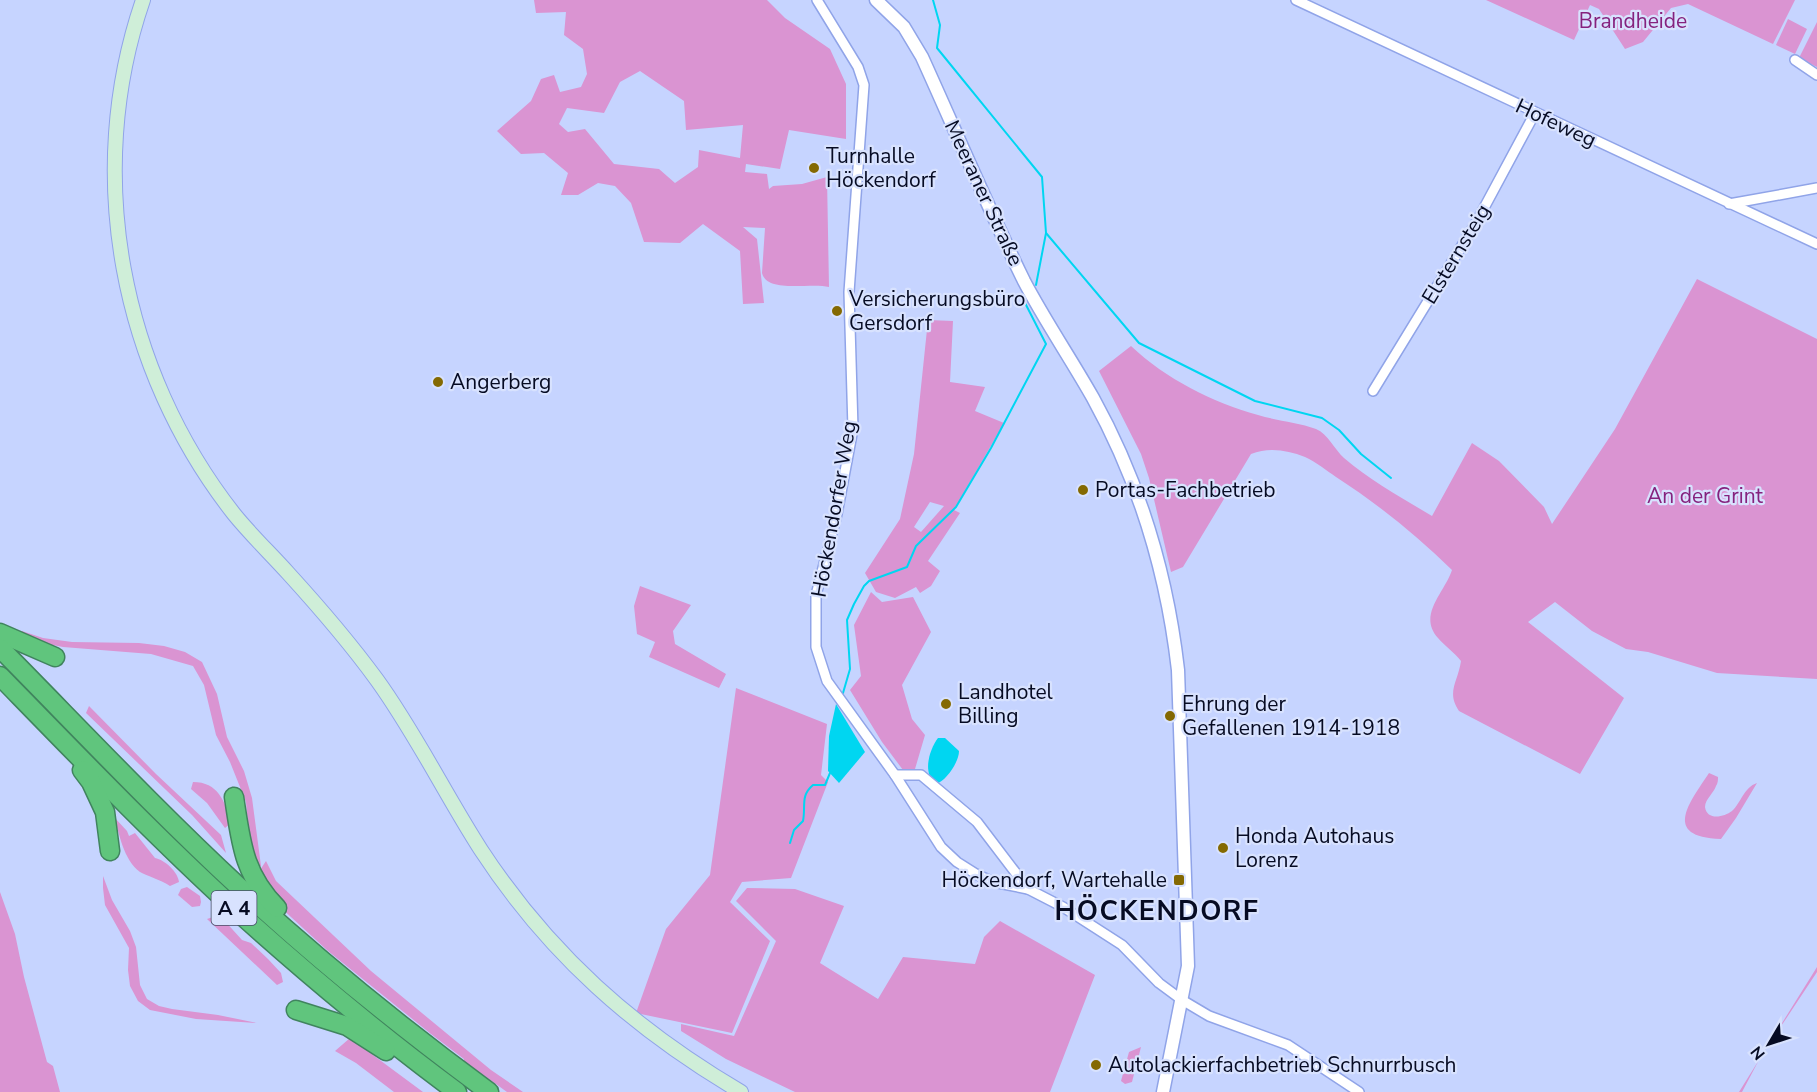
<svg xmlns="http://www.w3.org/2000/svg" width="1817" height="1092" font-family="'Nunito Sans',sans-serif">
	<rect width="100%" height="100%" fill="#c6d4ff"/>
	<g fill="#da94d2" fill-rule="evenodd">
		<path d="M534 0H767L785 18 830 49 846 84V139L789 130 780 169 746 164 745 172 767 174 769 189 773 186 802 184 827 177 829 287C811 282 767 294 762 273L765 228 743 227 757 239 764 303 743 304 740 251 703 224 680 243 644 242 631 203 615 186 598 183 578 195H561L568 173 544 153 521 154 497 131 531 101 541 79 554 75 560 92 581 87 587 74 583 49 564 35 566 12 536 13ZM640 71 684 101 686 130 743 125 740 158 699 150 698 167 675 183 659 169 614 164 585 129 568 132 559 124 567 108 604 113 620 82Z"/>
		<path d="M1486 0H1795L1773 44 1688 4 1671 8 1643 42 1625 49 1599 9 1590 5 1574 40Z"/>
		<path d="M1788 19 1807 29 1795 54 1776 45Z"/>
		<path d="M1817 22V67L1799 58Z"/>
		<path d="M1697 279 1817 339V679L1717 673 1648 652 1626 649 1592 631 1555 602 1528 622 1624 698 1580 774 1459 711C1446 692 1458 682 1461 661 1454 652 1445 646 1438 638 1417 615 1445 592 1452 570 1416 535 1378 504 1336 477 1326 470 1316 462 1305 457 1287 450 1269 447 1251 454L1183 567 1171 572 1149 478 1141 454 1099 371 1131 346C1166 379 1212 402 1258 415 1277 421 1298 422 1316 429 1328 434 1335 450 1344 458 1371 481 1402 498 1432 516L1472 443 1499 461 1544 507 1552 524 1615 429Z"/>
		<path d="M928 320 953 321 950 382 985 387 975 411 1004 423 954 510 960 513 928 561 940 571 931 586 920 593 916 587 895 598 876 592 865 573 900 519 914 454ZM930 502 944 506 921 532 914 527Z"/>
		<path d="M640 586 691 605 673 631 675 644 726 674 719 688 649 657 655 642 637 634 634 606Z"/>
		<path d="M871 592 882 602 913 597 931 632 902 685 912 719 925 735 915 769 903 770 882 742 850 690 861 676 854 625Z"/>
		<path d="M22 631 43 638 72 642 139 643 164 646 185 652 202 662 217 694 227 737 244 771 252 798 261 866 256 869 249 837 246 802 230 762 216 735 204 685 193 666 151 654 63 647 22 639Z"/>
		<path d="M736 688 827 724 821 775 828 782 791 878 742 882 730 902 770 941 732 1033 636 1013 666 929 710 875Z"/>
		<path d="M89 706 156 774 221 835 226 853 192 815 86 713Z"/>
		<path d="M1709 773 1718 777C1718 780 1718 783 1716 786 1714 793 1705 799 1705 807 1707 821 1724 817 1732 811 1741 803 1744 787 1757 783L1736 818 1721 839C1661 837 1690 802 1709 773Z"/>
		<path d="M193 782C218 782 225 801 231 823L225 828 207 803 191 789Z"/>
		<path d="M114 817 127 831 129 836 135 833 155 858C165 860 178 872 179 882L170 886C161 880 147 876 140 872 123 859 120 835 114 817Z"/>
		<path d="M266 861 276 881 371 971 491 1070 523 1092H507L464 1061V1059L431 1034 328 951 279 906 256 876Z"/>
		<path d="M103 876 112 900 130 931 136 947 140 985 147 999 159 1006 172 1009 218 1015 257 1023 196 1019 150 1010 138 1001 130 986 128 970 129 948 105 905 103 888Z"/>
		<path d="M187 887 200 896 201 902 200 906 192 907 178 895 181 889Z"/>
		<path d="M747 888 795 889 844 906 820 963 878 999 903 957 975 964 984 937 1000 921 1095 975 1050 1092H795L726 1059 681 1031V1024L734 1036 776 941 736 901Z"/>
		<path d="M0 892 15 934 24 977 47 1062 53 1066 60 1092H0Z"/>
		<path d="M214 909 242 940 251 943 268 959 281 973 283 982 277 985 207 919 213 917Z"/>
		<path d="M1817 967V972L1760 1058 1742 1092H1739Z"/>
		<path d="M350 1038 423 1092H394L356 1063 335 1051Z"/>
		<path d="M1141 1047 1132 1082 1125 1084 1121 1081 1129 1052Z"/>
	</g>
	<g fill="#00d6f1">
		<path d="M836 704 865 752 839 783 828 771 829 736Z"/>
		<path d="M938 738H945L959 751C959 762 946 781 936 784 922 774 929 750 938 738Z"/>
	</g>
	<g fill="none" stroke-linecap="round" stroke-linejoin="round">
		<g stroke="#00d6f1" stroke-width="2">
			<path d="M933 0 940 25 937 48 1042 177 1046 233 1139 343 1255 401 1322 418 1339 430 1361 454 1391 478"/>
			<path d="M1036 285 1046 233"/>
			<path d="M843 693 850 669 847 620 854 604 864 586 869 581 907 567 916 546 956 507 991 448 1046 344 1023 299"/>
			<path d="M790 843 794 830 803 821C806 806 800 796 813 785H825L830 773"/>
		</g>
		<g stroke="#90a4e8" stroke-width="12">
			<g id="minor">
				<path d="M817 0 858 67 864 85 849 292 853 429 837 514 816 595V647L827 681 895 775 941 847 957 862 976 874 993 882 1028 889 1063 907 1122 945 1159 983 1182 1000 1209 1016 1288 1045 1359 1092"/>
				<path d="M1296 0 1817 244"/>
				<path d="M1795 60 1817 75"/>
				<path d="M1729 204 1817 188"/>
				<path d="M1373 391 1477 221 1535 113"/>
				<path d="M895 775H921L977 822 1028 889"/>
			</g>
		</g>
		<g stroke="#90a4e8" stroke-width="15">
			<path id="tertiary" d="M876 0 904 27 922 57C956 132 988 208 1024 281 1045 321 1071 359 1093 398 1140 483 1167 574 1178 670L1188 966 1163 1092"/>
		</g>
		<g stroke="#90a4e8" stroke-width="16">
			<path id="secondary" d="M143 0C83 174 121 370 234 514 251 535 270 553 288 573 319 607 350 643 377 680 416 734 445 794 481 850 549 954 634 1029 741 1092"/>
		</g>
		<g stroke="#40845e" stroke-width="21">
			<g id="motorway">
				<path d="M0 633 55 657"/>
				<path d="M0 648C79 728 156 810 239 887 318 960 402 1028 489 1092"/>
				<path d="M0 676C77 755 154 835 236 910 307 974 380 1035 457 1092"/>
				<path d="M82 770 91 782 105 812 110 851"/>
				<path d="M234 797C241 842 243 874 277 908"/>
				<path d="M296 1010 347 1026 386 1051"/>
			</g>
		</g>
		<use href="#minor" stroke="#fff" stroke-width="9"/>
		<use href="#tertiary" stroke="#fff" stroke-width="12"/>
		<use href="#secondary" stroke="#cfeed8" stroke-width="14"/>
		<use href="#motorway" stroke="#60c57d" stroke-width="18"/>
	</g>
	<g fill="#846902" stroke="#d8e2fe" stroke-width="2">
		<circle cx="814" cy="168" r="6"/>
		<circle cx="837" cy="311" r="6"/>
		<circle cx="438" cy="382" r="6"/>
		<circle cx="1083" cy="490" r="6"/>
		<circle cx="946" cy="704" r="6"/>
		<circle cx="1170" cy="716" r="6"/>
		<circle cx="1223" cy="848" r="6"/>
		<rect x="1173" y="874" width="12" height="12" rx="3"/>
		<circle cx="1096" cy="1065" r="6"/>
	</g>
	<g text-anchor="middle" stroke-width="4.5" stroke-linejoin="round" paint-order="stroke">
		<rect fill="#d8e2fe" stroke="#454c65" stroke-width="1.5" x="211.5" y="891" width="45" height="34" rx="4.5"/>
		<g font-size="20" font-weight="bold" fill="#060b23">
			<text x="234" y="915">A 4</text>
		</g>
		<g font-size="21" fill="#85227e" stroke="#d8e2fe">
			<text x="1633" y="28">Brandheide</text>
			<text x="1705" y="503">An der Grint</text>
		</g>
		<g font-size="21" fill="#060b23" stroke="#d8e2fe">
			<text transform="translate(1556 123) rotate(25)" y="7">Hofeweg</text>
			<text transform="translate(984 193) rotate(65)" y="7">Meeraner Straße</text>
			<text transform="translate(1456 254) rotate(-59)" y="7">Elsternsteig</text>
			<text transform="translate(834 509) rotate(-80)" y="7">Höckendorfer Weg</text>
		</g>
		<g font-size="21" fill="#060b23" stroke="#d8e2fe" text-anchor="start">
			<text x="826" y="163">Turnhalle<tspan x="826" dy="24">Höckendorf</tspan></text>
			<text x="849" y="306">Versicherungsbüro<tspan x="849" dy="24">Gersdorf</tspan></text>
			<text x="450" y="389">Angerberg</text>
			<text x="1095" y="497">Portas-Fachbetrieb</text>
			<text x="958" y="699">Landhotel<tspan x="958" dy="24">Billing</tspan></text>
			<text x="1182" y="711">Ehrung der<tspan x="1182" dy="24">Gefallenen 1914-1918</tspan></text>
			<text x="1235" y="843">Honda Autohaus<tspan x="1235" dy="24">Lorenz</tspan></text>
			<text x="1167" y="887" text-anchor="end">Höckendorf, Wartehalle</text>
			<text x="1108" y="1072">Autolackierfachbetrieb Schnurrbusch</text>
		</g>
		<g font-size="27" font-weight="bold" letter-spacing="1.5" fill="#060b23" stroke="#d8e2fe">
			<text x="1157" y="920">HÖCKENDORF</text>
		</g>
	</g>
	<g transform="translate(1769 1044) rotate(231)" stroke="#d8e2fe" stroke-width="4.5" paint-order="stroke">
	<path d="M0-4.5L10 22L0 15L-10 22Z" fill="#060b23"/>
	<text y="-9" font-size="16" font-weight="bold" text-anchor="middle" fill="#060b23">N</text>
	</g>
</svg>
